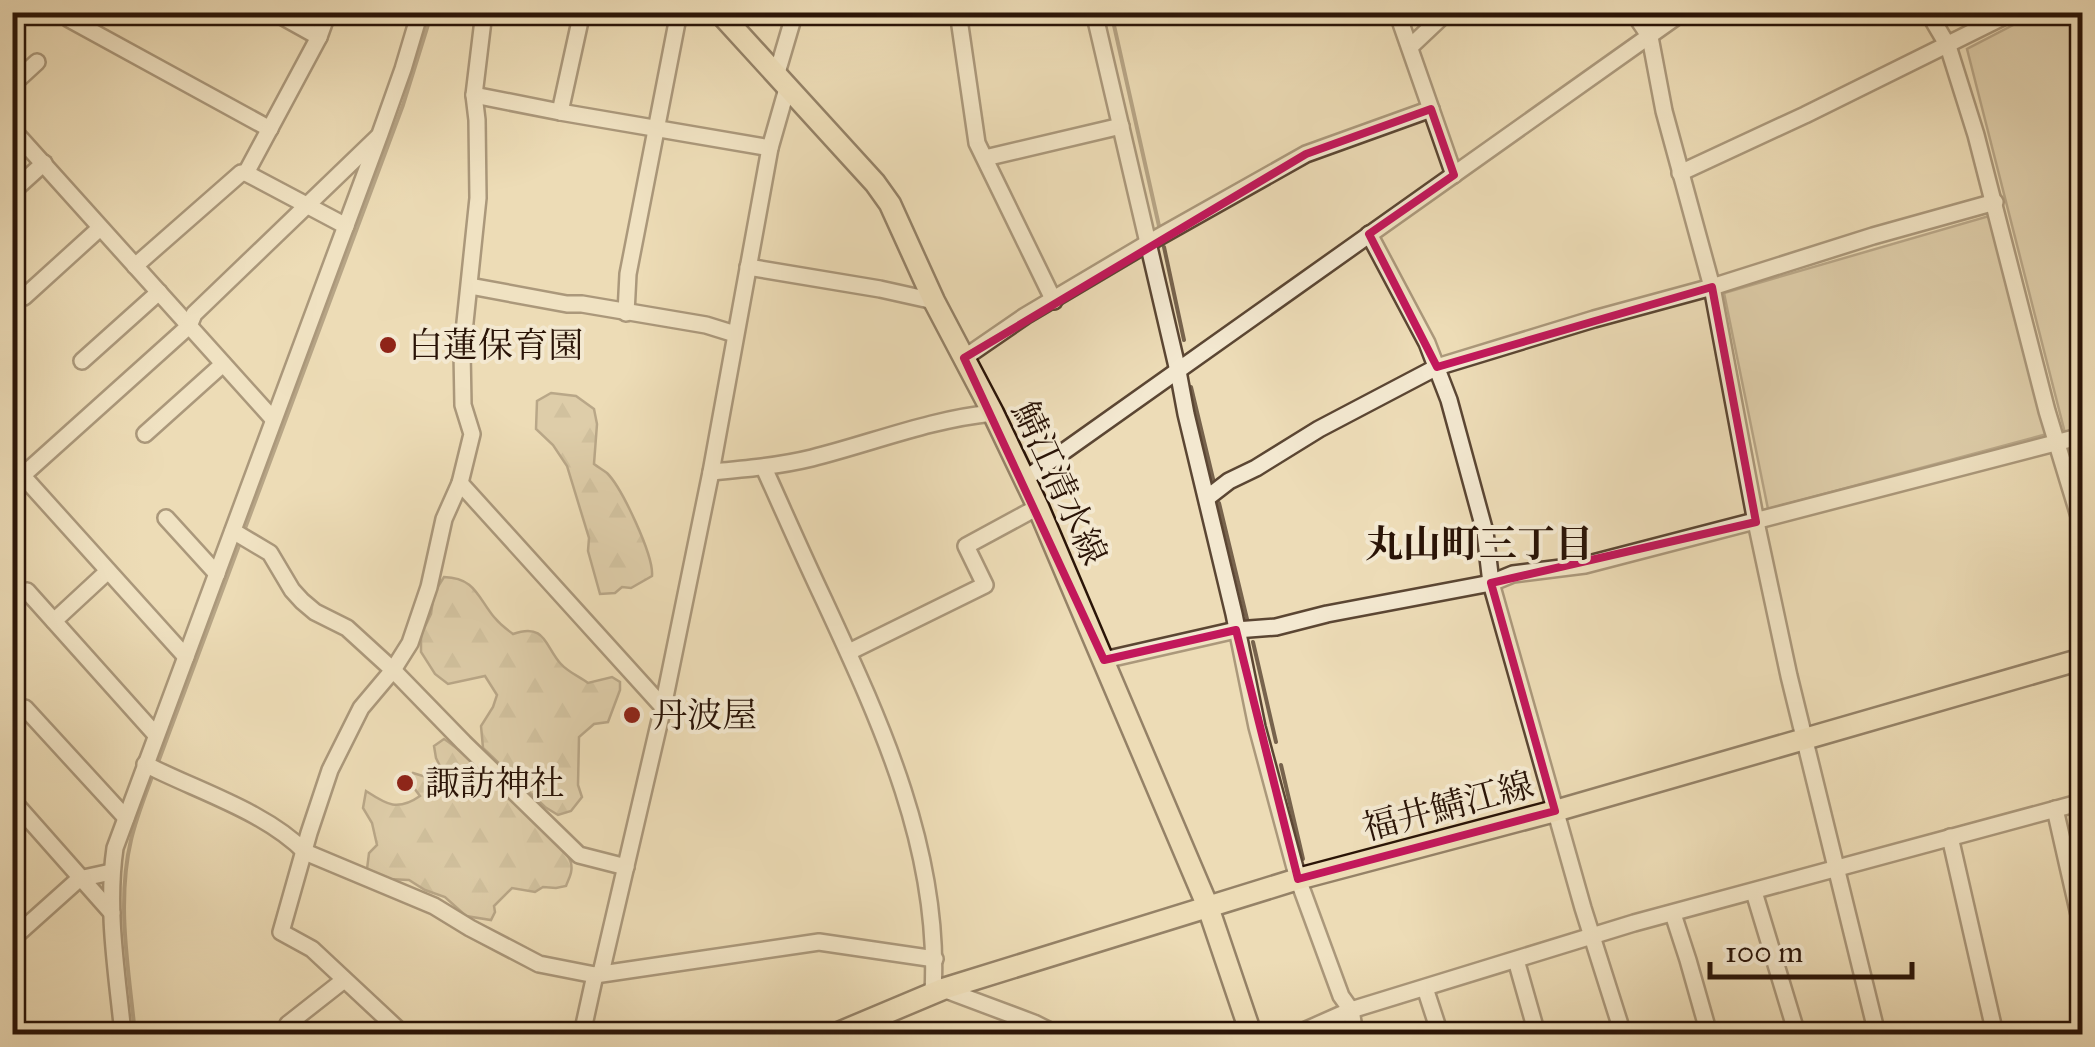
<svg xmlns="http://www.w3.org/2000/svg" width="2095" height="1047" font-family="'IM FELL Great Primer','Noto Serif JP',serif">
	<defs>
		<pattern id="forest-firs" width="22" height="20" patternUnits="userSpaceOnUse" patternTransform="scale(2.5)"><rect width="22" height="20" fill="#ccba99"/><path d="M5 1l3.5 6h-7zM16 11l3.5 6h-7z" fill="#af9f82"/></pattern>
	</defs>
	<rect width="100%" height="100%" fill="#eddcb7"/>
	<filter id="stains"><feTurbulence type="fractalNoise" baseFrequency=".002" numOctaves="4"/><feColorMatrix values="0 0 0 0 .2 0 0 0 0 .09 0 0 0 0 .02 0 0 0 .5 -.17"/></filter>
	<radialGradient id="worn" r=".72"><stop offset=".6" stop-color="#630" stop-opacity="0"/><stop offset="1" stop-color="#630" stop-opacity=".3"/></radialGradient>
	<g fill="#ccba99" stroke="#7b6750" stroke-width="2.5">
		<path d="M2036 13H2082V428L2065 433 1967 49Z"/>
		<path d="M1989 216 2047 434 1768 509 1724 293Z"/>
	</g>
	<g fill="url(#forest-firs)" stroke="#7b6750" stroke-width="2.5">
		<path d="M551 393 576 396 594 409 597 424 594 464C598 467 603 470 607 473 622 488 654 556 652 576L631 588 622 587 615 593 600 594 588 551 589 538 567 466 553 445 536 429 537 401Z"/>
		<path d="M444 577C475 578 477 596 494 617 499 623 506 629 513 634 546 622 545 647 561 664 568 672 580 677 588 683L612 677 620 682V690L608 722 594 724 579 737 578 785 582 797 571 811 558 815 545 807 483 748 481 726 493 707 497 695 485 676 448 684 435 674 421 652V635L431 614 434 593Z"/>
		<path d="M444 739C467 754 566 841 571 863 573 872 569 878 566 886L556 888 543 887 535 892 512 888 494 906 495 912 491 920 466 916 445 897 425 890 409 880 388 879 367 869 369 853 377 845 372 823 363 808 366 791C386 804 397 812 420 796L408 780 413 773 449 784 436 758 434 746Z"/>
	</g>
	<g fill="none" stroke-linecap="round" stroke-linejoin="round">
		<g stroke="#77634d" stroke-width="4">
			<path d="M1111 12 1159 226"/>
			<path d="M1164 247 1184 340"/>
			<path d="M1191 387 1214 483"/>
			<path d="M1219 503 1247 619"/>
			<path d="M244 531 403 105 432 12"/>
			<path d="M1253 642 1276 742"/>
			<path d="M157 765 241 540"/>
			<path d="M1281 765 1303 859"/>
			<path d="M135 1034C129 971 116 903 131 840 136 818 145 796 153 774"/>
		</g>
		<g stroke="#5b4633" stroke-width="20">
			<g id="minor">
				<path d="M62 12 69 19 270 129"/>
				<path d="M274 12 319 37"/>
				<path d="M958 12 977 143 1054 301"/>
				<path d="M1094 12 1178 371 1186 414 1234 614 1257 727 1298 879 1341 996 1351 1010 1355 1034"/>
				<path d="M1397 12 1454 175"/>
				<path d="M1633 12 1650 37 1664 111 1712 287 1756 522 1789 676 1877 1034"/>
				<path d="M1928 12 1948 46 1976 135 2047 411 2082 526"/>
				<path d="M1410 47 1447 12"/>
				<path d="M777 73 795 12"/>
				<path d="M12 85 37 62"/>
				<path d="M474 95 560 112 770 148"/>
				<path d="M560 112 582 12"/>
				<path d="M12 129 273 419"/>
				<path d="M985 158 1121 126"/>
				<path d="M246 173 319 37 328 12"/>
				<path d="M1680 173 1805 115 2013 12"/>
				<path d="M12 192 44 163"/>
				<path d="M1369 234 1427 343 1449 400 1485 532 1491 583 1583 908 1623 1034"/>
				<path d="M135 266 241 173H246L346 226"/>
				<path d="M748 267 880 289 934 301"/>
				<path d="M470 286 567 304H582L706 325 735 334"/>
				<path d="M24 297 100 228"/>
				<path d="M626 313 628 274 679 12"/>
				<path d="M964 358 1025 316 1148 243 1306 154 1431 109"/>
				<path d="M82 361 159 292"/>
				<path d="M145 434 223 364"/>
				<path d="M12 464 186 657"/>
				<path d="M764 468C784 512 803 556 824 600 881 723 941 852 933 992"/>
				<path d="M711 472C745 469 779 466 812 458 872 443 931 419 993 413"/>
				<path d="M1025 479 1683 12"/>
				<path d="M460 483 663 707"/>
				<path d="M12 485 189 326 194 314 378 137"/>
				<path d="M1207 498 1229 481 1256 468 1319 429 1437 367 1594 319 1712 287 1873 236 1995 202"/>
				<path d="M166 518 217 574"/>
				<path d="M233 531 270 553 292 590 302 601 315 612 347 628 393 670 464 743 579 855 626 867"/>
				<path d="M27 591 156 735"/>
				<path d="M54 621 108 571"/>
				<path d="M849 652 985 585 966 546 1038 507"/>
				<path d="M1104 660 1236 630 1276 627 1327 614 1491 583 1513 574 1585 565 2082 436"/>
				<path d="M12 720 25 708 126 818"/>
				<path d="M145 764C195 790 265 811 305 852L434 906 470 928 539 964 595 975 819 942 935 959"/>
				<path d="M12 800 112 913"/>
				<path d="M2055 809 2082 928"/>
				<path d="M1950 837 1995 1034"/>
				<path d="M1754 892 1797 1034"/>
				<path d="M1673 914 1688 960 1709 1034"/>
				<path d="M12 939 79 879 111 872"/>
				<path d="M1516 960 1537 1034"/>
				<path d="M601 973 663 707 711 472 770 148 788 85"/>
				<path d="M1425 988 1440 1034"/>
				<path d="M943 989 1034 1023 1056 1034"/>
				<path d="M123 1034C117 973 106 910 115 848L380 134 403 69 420 12"/>
				<path d="M289 1034 288 1024 344 980"/>
				<path d="M403 1034 312 949 281 932 309 833 330 770 361 708 393 670 410 643 429 587 444 519 460 483 472 434 463 405 462 351 478 198 477 120 474 95 484 12"/>
				<path d="M582 1034 595 975"/>
				<path d="M1297 1034 1351 1010 1634 923 2082 802"/>
				<path d="M2065 1034 2082 1032"/>
			</g>
		</g>
		<g stroke="#2a1407" stroke-width="25">
			<g id="major">
				<path d="M719 12 875 183 890 204 934 301 993 413 1038 507 1208 907 1251 1034"/>
				<path d="M836 1034 943 989 1298 879 1555 811 2082 659"/>
			</g>
		</g>
		<use href="#minor" stroke="#f3e8d0" stroke-width="15"/>
		<use href="#major" stroke="#eddcb7" stroke-width="20"/>
	</g>
	<path d="M0 0H2095V1047H0ZM1431 109 1454 175 1369 234 1437 367 1712 287 1756 522 1491 583 1555 811 1298 879 1236 630 1104 660 964 358 1306 154Z" fill="#eddcb7" fill-opacity=".55" fill-rule="evenodd"/>
	<path fill="none" stroke="#c2185b" stroke-width="8" stroke-linejoin="round" d="M1431 109 1454 175 1369 234 1437 367 1712 287 1756 522 1491 583 1555 811 1298 879 1236 630 1104 660 964 358 1306 154Z"/>
	<g fill="#8f2418" stroke="#f3e8d0" stroke-width="4">
		<circle cx="388" cy="345" r="10"/>
		<circle cx="632" cy="715" r="10"/>
		<circle cx="405" cy="783" r="10"/>
	</g>
	<g text-anchor="middle" stroke-width="8" stroke-linejoin="round" paint-order="stroke">
		<g font-size="35" fill="#2a1407" stroke="#f3e8d0" text-anchor="start">
			<text x="408" y="357">白蓮保育園</text>
			<text x="652" y="727">丹波屋</text>
			<text x="425" y="795">諏訪神社</text>
		</g>
		<g font-size="35" fill="#2a1407" stroke="#f3e8d0">
			<text transform="translate(1060 483) rotate(65)" y="12">鯖江清水線</text>
			<text transform="translate(1448 806) rotate(-15)" y="12">福井鯖江線</text>
		</g>
		<g font-size="38" font-weight="bold" fill="#2a1407" stroke="#f3e8d0">
			<text x="1479" y="557">丸山町三丁目</text>
		</g>
	</g>
	<rect width="2095" height="1047" fill="none" stroke="#eddcb7" stroke-width="50"/>
	<rect x="15" y="15" width="2065" height="1017" fill="none" stroke="#2a1407" stroke-width="5"/>
	<rect x="25" y="25" width="2045" height="997" fill="none" stroke="#2a1407" stroke-width="2.5"/>
	<path d="M1710 962v15h202v-15" fill="none" stroke="#2a1407" stroke-width="5"/>
	<text x="1725" y="962" font-size="30" fill="#2a1407" stroke="#f3e8d0" stroke-width="8" paint-order="stroke">100 m</text>
	<rect width="100%" height="100%" filter="url(#stains)"/>
	<rect width="100%" height="100%" fill="url(#worn)"/>
</svg>
